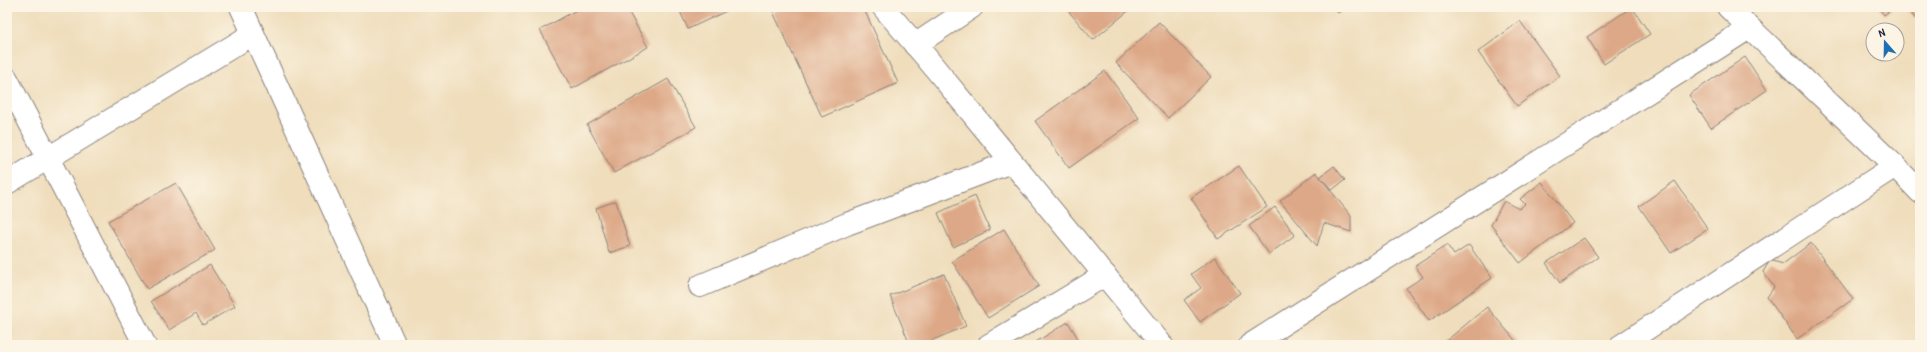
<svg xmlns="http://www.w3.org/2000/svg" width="1927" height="352" font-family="'Patrick Hand',sans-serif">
	<rect width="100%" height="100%" fill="#fcf5e5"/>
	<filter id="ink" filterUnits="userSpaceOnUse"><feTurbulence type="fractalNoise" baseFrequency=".025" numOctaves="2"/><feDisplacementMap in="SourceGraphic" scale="8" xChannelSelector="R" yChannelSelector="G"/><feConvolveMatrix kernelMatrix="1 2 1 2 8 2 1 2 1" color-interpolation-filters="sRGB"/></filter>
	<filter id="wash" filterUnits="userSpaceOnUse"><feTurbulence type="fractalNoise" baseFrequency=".012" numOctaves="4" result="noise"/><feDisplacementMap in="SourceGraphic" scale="16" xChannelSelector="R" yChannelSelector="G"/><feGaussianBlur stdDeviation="0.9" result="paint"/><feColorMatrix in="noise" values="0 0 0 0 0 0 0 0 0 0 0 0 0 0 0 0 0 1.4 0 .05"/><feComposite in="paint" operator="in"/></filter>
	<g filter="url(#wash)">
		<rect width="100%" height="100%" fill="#efddbb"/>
		<g id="blocks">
			<g fill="#dda887">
				<path d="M582 7H626L648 47 572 89 540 30Z"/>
				<path d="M678 7H735L688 29Z"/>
				<path d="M783 7H863L898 83 822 117 773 12Z"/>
				<path d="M1065 7H1133L1093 40Z"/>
				<path d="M1333 7H1346L1338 13Z"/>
				<path d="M1632 7 1650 34 1604 64 1587 37Z"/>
				<path d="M1878 7H1895L1884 15Z"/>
				<path d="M1914 7H1920V24L1909 11Z"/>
				<path d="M1520 21 1560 76 1517 106 1478 52Z"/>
				<path d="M1159 22 1211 77 1168 118 1116 63Z"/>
				<path d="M1745 57 1767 90 1711 128 1689 95Z"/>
				<path d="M1105 71 1139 118 1069 168 1035 121Z"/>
				<path d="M668 79 696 127 614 173 587 125Z"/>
				<path d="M7 121 12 138 7 139Z"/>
				<path d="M1239 166 1267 207 1218 239 1191 198Z"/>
				<path d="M1334 166 1345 180 1332 190 1320 177Z"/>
				<path d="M1316 172 1351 216V232L1324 223 1317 246 1280 201Z"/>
				<path d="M1675 181 1708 229 1671 253 1639 206Z"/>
				<path d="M1542 182 1573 223 1520 263 1491 225 1504 201 1519 209 1525 204 1520 199Z"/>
				<path d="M176 183 215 250 147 289 108 221Z"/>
				<path d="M975 196 990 230 953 247 938 213Z"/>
				<path d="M616 201 630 246 609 253 596 208Z"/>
				<path d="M1275 207 1295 235 1269 254 1249 226Z"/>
				<path d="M1004 229 1039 286 988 318 952 261Z"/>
				<path d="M1584 238 1598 257 1560 283 1546 263Z"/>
				<path d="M1811 243 1853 299 1797 339 1767 297 1774 287 1763 272 1770 260 1783 264Z"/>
				<path d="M1447 245 1454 255 1469 245 1492 278 1429 321 1406 288 1423 277 1415 266Z"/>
				<path d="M1215 257 1240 293 1200 322 1184 300 1201 288 1191 274Z"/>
				<path d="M210 265 235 306 203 325 196 313 169 330 151 301Z"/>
				<path d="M944 274 966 326 921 345H910L890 296Z"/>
				<path d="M1487 307 1519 345H1441Z"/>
				<path d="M1068 322 1082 345H1031Z"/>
				<path d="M7 334 13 345H7Z"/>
				<path d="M1284 337 1290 345H1271Z"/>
			</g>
		</g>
	</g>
	<g filter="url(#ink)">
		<use href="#blocks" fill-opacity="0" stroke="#88807b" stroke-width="1"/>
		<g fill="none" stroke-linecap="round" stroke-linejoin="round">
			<g stroke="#88807b" stroke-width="24">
				<g id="minor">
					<path d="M241 7 395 345"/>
					<path d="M883 7 925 56 1162 345"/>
					<path d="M915 45 972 7"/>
					<path d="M7 79 145 345"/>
					<path d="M7 183 253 34"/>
					<path d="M700 286 847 224 1011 162"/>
					<path d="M989 345 1105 275"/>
					<path d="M1250 345 1749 28"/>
					<path d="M1622 345 1895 166"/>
				</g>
			</g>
			<g stroke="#88807b" stroke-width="24">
				<path id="tertiary" d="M1728 7 1895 166 1920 192"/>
			</g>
			<use href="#minor" stroke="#fff" stroke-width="22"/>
			<use href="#tertiary" stroke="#fff" stroke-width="22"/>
		</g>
	</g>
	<rect width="1927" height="352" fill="none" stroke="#fcf5e5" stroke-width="24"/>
	<g transform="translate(1885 42) rotate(340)"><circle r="19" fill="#fcf5e5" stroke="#a5a1a1"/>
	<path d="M0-3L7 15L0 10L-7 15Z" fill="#1f6fb2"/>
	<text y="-6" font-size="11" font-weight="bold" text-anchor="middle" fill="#22223b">N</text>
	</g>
</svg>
